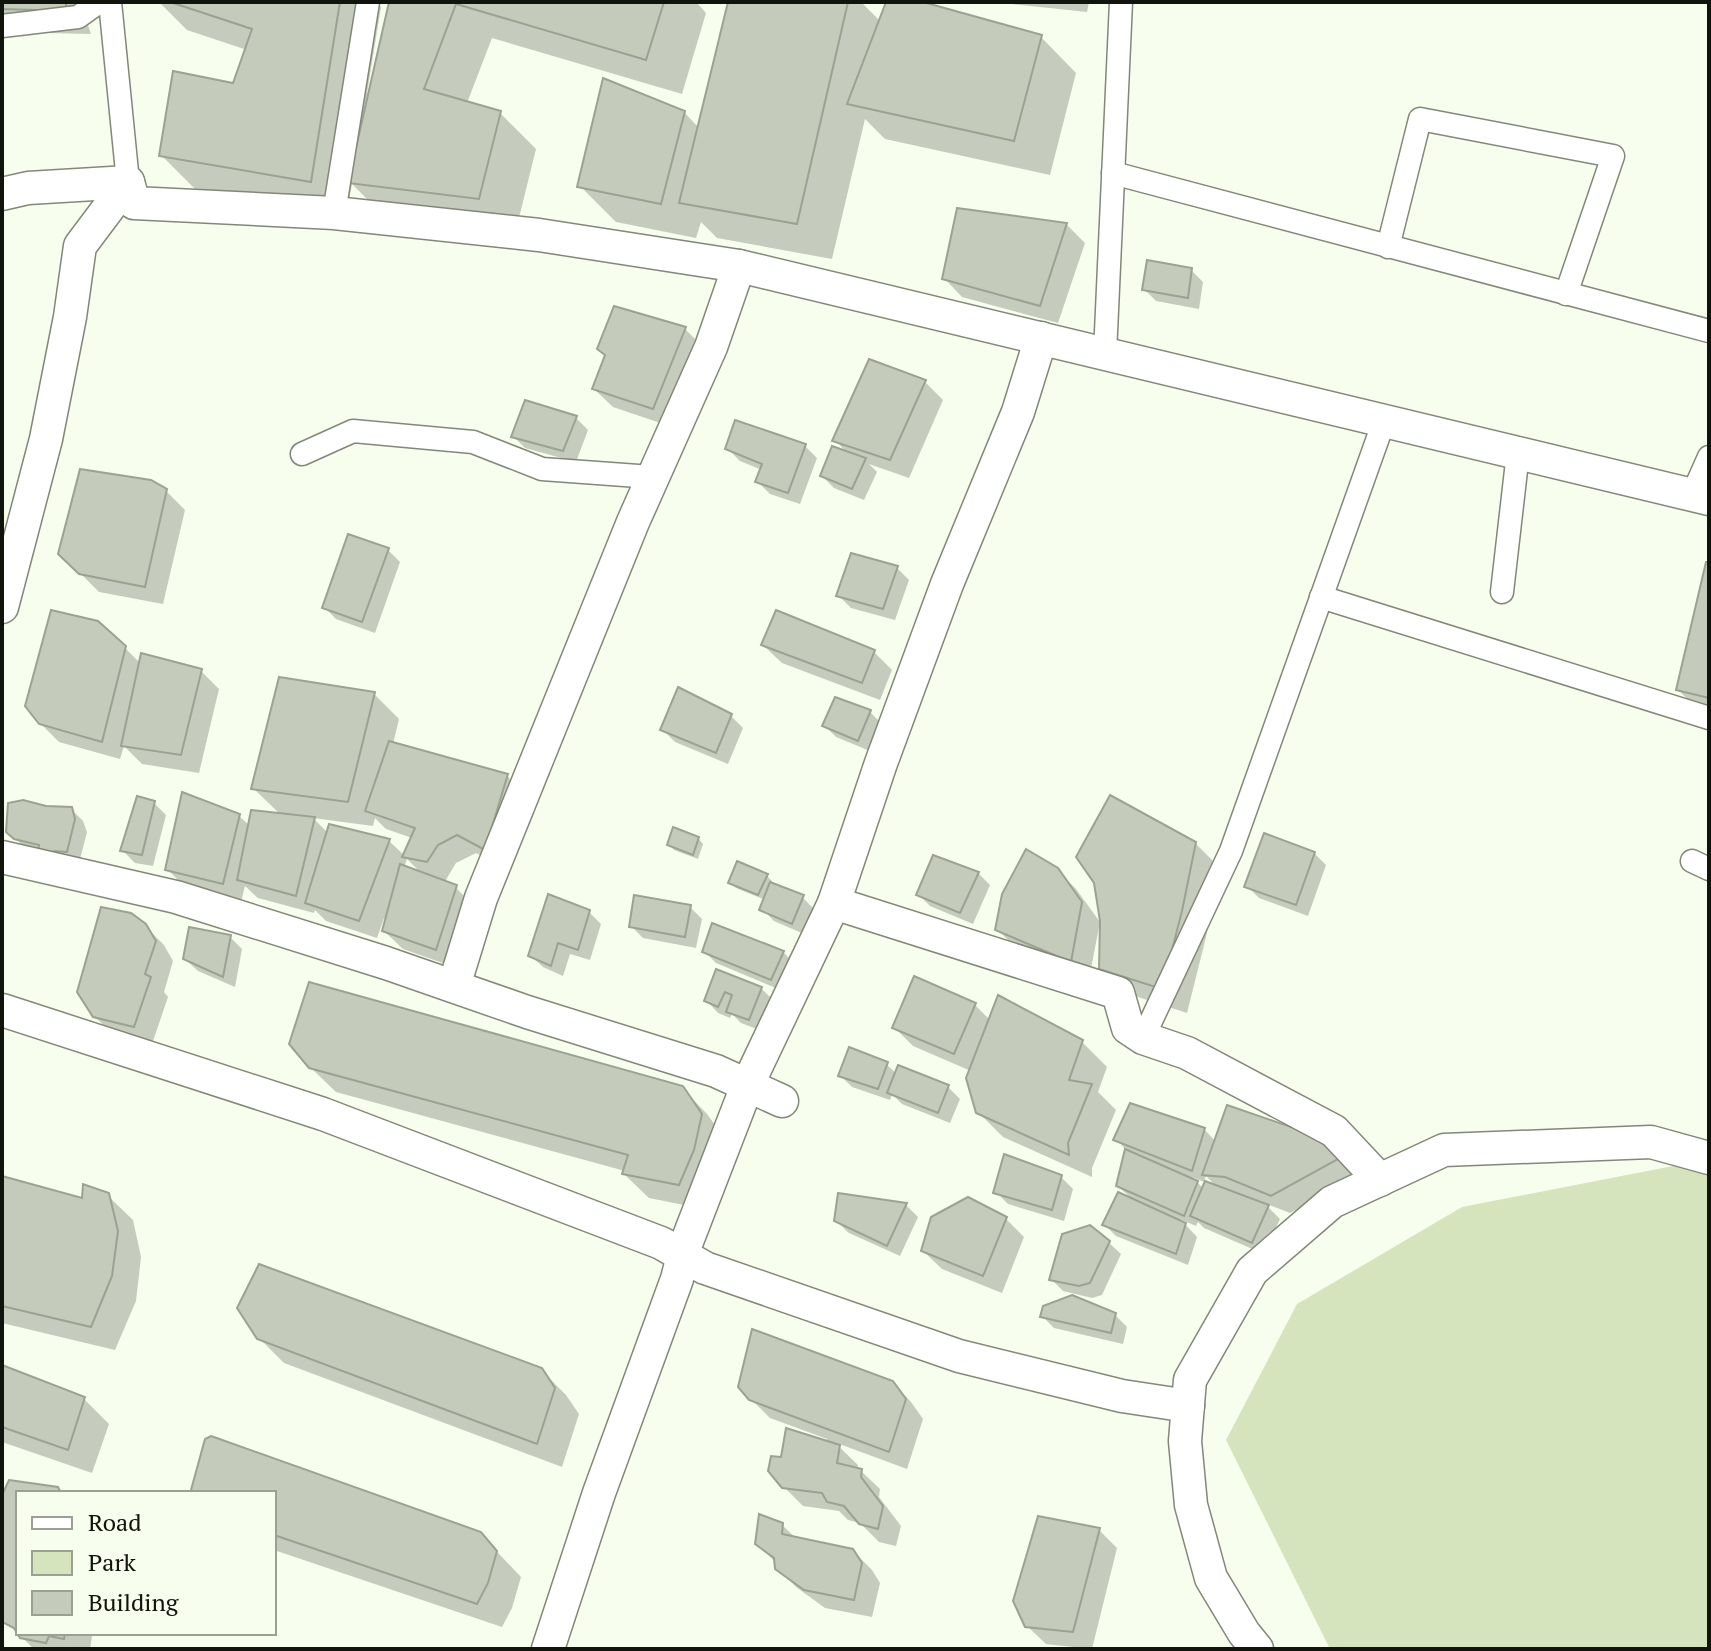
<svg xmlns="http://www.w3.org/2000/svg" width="1711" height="1651" font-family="'PT Serif',serif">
	<rect width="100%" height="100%" fill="#f7feed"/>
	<path fill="#d6e4bd" d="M1709 1159V1649H1330L1226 1440 1297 1304 1462 1207Z"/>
	<g fill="#0003" fill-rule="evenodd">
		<path d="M2 2H80L91 34 2 32Z"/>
		<path d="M159 2H376L381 7 367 93 370 94 391 2H696L706 13 682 94 492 38 467 103 500 113 536 149 515 234 386 218 352 184 346 217 197 191 161 155 234 86 247 50 187 30Z"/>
		<path d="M730 2H861L881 22 889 2H915L1041 37 1076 73 1050 175 885 139 865 119 832 259 717 238 701 222 696 238 616 222 580 186 684 112 699 128Z"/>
		<path d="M993 2H1089L1087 12Z"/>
		<path d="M958 210 1067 225 1085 243 1058 323 962 297 944 278Z"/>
		<path d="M1191 270 1203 282 1199 309 1156 301 1144 289Z"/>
		<path d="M685 329 703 347 672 427 613 407 594 389 607 357Z"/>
		<path d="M925 382 943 400 909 478 869 464 877 472 864 500 834 488 822 476 848 454 835 440Z"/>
		<path d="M576 418 588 430 576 462 525 448 513 436Z"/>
		<path d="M805 446 817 458 800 504 770 494 758 482 762 470 740 461 728 449Z"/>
		<path d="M166 491 185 510 163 604 99 592 60 553Z"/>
		<path d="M388 550 400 562 375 633 336 619 324 607Z"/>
		<path d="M852 556 897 568 909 580 895 620 851 608 839 596Z"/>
		<path d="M1709 564V711L1697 708 1678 690Z"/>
		<path d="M763 645 874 652 892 670 880 700 782 663Z"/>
		<path d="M125 648 141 664 201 671 219 689 199 773 142 764 124 746 120 759 59 742 40 723Z"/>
		<path d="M374 694 399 719 393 744 507 776 526 794 504 867 476 853 456 863 444 883 455 887 474 906 454 967 403 949 384 931 387 919 384 918 377 938 326 921 315 910 314 913 258 898 245 886 241 902 186 888 167 869 239 816 250 826 281 815 253 788ZM313 818 373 826 375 818 386 829 412 838 405 856 389 841 328 833ZM407 859 423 875 404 868Z"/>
		<path d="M870 712 882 724 870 751 836 737 824 725Z"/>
		<path d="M731 716 743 728 728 764 675 742 663 730Z"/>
		<path d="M154 803 166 815 153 866 135 863 123 851Z"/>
		<path d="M46 808 71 809 83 821 87 832 79 863 28 851 8 831Z"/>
		<path d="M698 838 703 844 698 859 674 850 669 845Z"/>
		<path d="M1195 843 1220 868 1206 937 1187 1013 1126 993 1101 968 1102 925 1096 882Z"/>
		<path d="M1314 853 1326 865 1308 916 1259 898 1247 886Z"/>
		<path d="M1057 870 1076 889 1100 922 1089 979 1016 948 997 929Z"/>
		<path d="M978 873 990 885 973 924 930 906 918 894Z"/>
		<path d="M767 876 772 881 771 884 802 897 814 909 804 934 774 921 762 909 765 900 736 888 730 882Z"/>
		<path d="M690 907 702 919 696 948 643 938 631 926Z"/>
		<path d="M589 912 601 924 590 960 570 954 563 976 543 967 530 955Z"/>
		<path d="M145 926 164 945 173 961 164 992 168 997 152 1044 114 1035 94 1016Z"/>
		<path d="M230 937 242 949 235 987 198 971 185 959Z"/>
		<path d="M704 951 783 952 795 964 783 991 716 963Z"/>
		<path d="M717 972 761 988 773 1000 762 1031 741 1023 732 1014 730 1018 718 1013 706 1000Z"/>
		<path d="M915 979 975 1005 990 1020 1082 1042 1107 1067 1098 1092 1116 1110 1092 1168V1177L1003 1137 978 1112 971 1071 913 1046 894 1027Z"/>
		<path d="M886 1064 897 1074 948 1087 960 1099 950 1123 902 1104 892 1094 890 1100 852 1087 840 1075Z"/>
		<path d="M310 1067 682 1088 707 1114 726 1140 704 1209 649 1198 624 1174 625 1171 336 1092Z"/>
		<path d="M1204 1129 1216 1142H1328L1357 1177 1290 1213 1264 1203 1280 1219 1264 1254 1204 1228 1198 1222 1196 1226 1180 1219 1197 1237 1188 1265 1116 1236 1104 1224 1134 1201 1118 1186 1127 1151 1116 1139ZM1206 1176 1217 1187 1204 1189 1192 1177 1204 1182Z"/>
		<path d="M1061 1177 1073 1189 1064 1221 1008 1204 996 1192Z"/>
		<path d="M2 1178 84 1200 107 1195 133 1220 141 1257 136 1301 115 1350 2 1323Z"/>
		<path d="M906 1205 918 1217 900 1256 849 1233 836 1221Z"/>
		<path d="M1006 1219 1024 1237 1002 1293 942 1269 923 1251Z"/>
		<path d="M1108 1242 1121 1254 1102 1295 1092 1298 1063 1291 1051 1279Z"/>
		<path d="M1115 1315 1127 1327 1123 1344 1054 1328 1042 1316Z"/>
		<path d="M258 1337 541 1370 566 1395 579 1414 562 1467 284 1363Z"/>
		<path d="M2 1367 84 1399 109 1424 92 1473 2 1442Z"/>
		<path d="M892 1382 911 1402 923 1419 907 1469 834 1442 858 1465 857 1470 861 1471 880 1489 879 1497 901 1526 896 1546 879 1542 860 1523 848 1520 839 1511 803 1506 784 1487 783 1459 826 1442 827 1439 770 1418 750 1398Z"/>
		<path d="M207 1440 480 1534 521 1577 512 1608 502 1627 274 1550V1493H195Z"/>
		<path d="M2 1485 6 1490 57 1489 61 1493H18V1633H100L92 1636 90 1649H34L2 1618Z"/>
		<path d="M782 1525 797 1539 852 1550 872 1570 880 1583 872 1617 825 1608 796 1587 777 1568 776 1563 757 1543Z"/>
		<path d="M1099 1530 1117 1548 1092 1649 1046 1644 1027 1626Z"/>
	</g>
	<g fill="#c5cbba" stroke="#9ca292" stroke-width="2">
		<path d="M2 2H65L68 11 2 9Z"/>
		<path d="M170 2H340L311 182 159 156 173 71 233 83 252 29Z"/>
		<path d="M389 2H664L646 60 456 4 424 89 501 111 479 199 348 183Z"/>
		<path d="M728 2H848L797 224 679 203Z"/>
		<path d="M886 2H923L1042 35 1014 141 847 104Z"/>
		<path d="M603 78 685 111 661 204 577 187Z"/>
		<path d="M957 208 1067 223 1040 306 942 279Z"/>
		<path d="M1147 260 1192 268 1188 298 1142 290Z"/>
		<path d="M614 306 686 327 653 409 592 389 605 355 597 349Z"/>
		<path d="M869 359 926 380 890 460 832 441Z"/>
		<path d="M525 400 577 416 563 451 511 437Z"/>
		<path d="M735 420 806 444 788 493 755 482 762 464 725 449Z"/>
		<path d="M832 446 866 458 852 489 820 476Z"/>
		<path d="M80 469 151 480 167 489 145 587 79 574 58 554Z"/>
		<path d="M348 534 389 548 362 622 322 608Z"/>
		<path d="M851 553 898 566 883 609 836 596Z"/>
		<path d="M1706 562H1709V698L1676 690Z"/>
		<path d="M51 610 98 621 126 646 102 742 39 724 25 706Z"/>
		<path d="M776 610 875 650 862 683 761 645Z"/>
		<path d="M141 653 202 669 181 755 121 746Z"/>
		<path d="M279 677 375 692 348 802 251 789Z"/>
		<path d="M678 687 732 714 716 753 660 730Z"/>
		<path d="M835 697 871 710 858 741 822 726Z"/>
		<path d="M389 741 508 774 485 850 457 835 438 845 427 862 402 857 415 828 365 811Z"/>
		<path d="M182 792 240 814 223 884 165 870Z"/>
		<path d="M1110 795 1196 842 1182 911 1162 989 1099 969 1100 921 1094 883 1076 857Z"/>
		<path d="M137 796 155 801 142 855 120 851Z"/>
		<path d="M23 800 46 806 72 807 75 819 67 852 54 851 52 856 38 853 39 845 14 839 6 832 8 803Z"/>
		<path d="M251 810 315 817 296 896 237 880Z"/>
		<path d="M329 824 390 839 359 921 305 903Z"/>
		<path d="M673 827 699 837 693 855 667 845Z"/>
		<path d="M1264 833 1315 852 1296 905 1244 887Z"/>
		<path d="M1026 849 1058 868 1082 902 1071 962 995 930 1002 894Z"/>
		<path d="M933 855 979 872 960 913 916 895Z"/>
		<path d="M737 861 768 874 758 895 728 883Z"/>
		<path d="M400 864 457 885 436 950 382 931Z"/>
		<path d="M770 882 804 895 792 924 759 910Z"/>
		<path d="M548 894 590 910 578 950 558 943 551 966 528 956Z"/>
		<path d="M634 895 691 905 685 937 629 927Z"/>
		<path d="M101 907 131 913 146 924 156 941 145 974 151 977 134 1027 93 1017 77 992Z"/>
		<path d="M712 923 784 951 771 980 702 952Z"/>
		<path d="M189 927 231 935 223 977 183 959Z"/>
		<path d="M716 969 762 987 749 1020 726 1012 732 995 725 992 718 1007 704 1001Z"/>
		<path d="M914 976 976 1003 954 1054 892 1028Z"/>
		<path d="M309 982 683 1086 702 1114 694 1150 679 1185 622 1174 628 1155 309 1068 289 1044Z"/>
		<path d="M998 995 1083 1040 1069 1080 1092 1084 1068 1143 1069 1155 976 1113 966 1078Z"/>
		<path d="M849 1047 888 1062 878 1089 838 1076Z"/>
		<path d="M898 1065 949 1085 938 1113 887 1093Z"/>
		<path d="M1130 1103 1205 1128 1192 1171 1113 1140Z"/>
		<path d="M1227 1105 1329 1140 1340 1158 1271 1196 1225 1177 1202 1175Z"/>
		<path d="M1125 1149 1198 1181 1184 1216 1116 1186Z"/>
		<path d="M1004 1154 1062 1175 1052 1210 993 1193Z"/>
		<path d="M2 1176 82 1198 83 1184 109 1193 118 1231 112 1276 91 1327 2 1306Z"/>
		<path d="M1205 1181 1269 1205 1252 1243 1190 1216Z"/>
		<path d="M1118 1192 1186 1223 1176 1254 1102 1225Z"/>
		<path d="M838 1193 907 1203 887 1246 834 1221Z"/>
		<path d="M968 1197 1007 1217 983 1276 921 1251 931 1217Z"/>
		<path d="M1090 1225 1110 1241 1090 1283 1079 1286 1049 1280 1062 1234Z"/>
		<path d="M259 1264 542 1368 555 1388 537 1444 257 1339 237 1308Z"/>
		<path d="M1072 1295 1116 1313 1111 1333 1040 1317 1043 1306Z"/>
		<path d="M752 1329 893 1381 906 1399 889 1452 749 1400 738 1387Z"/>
		<path d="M2 1365 85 1397 68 1450 2 1427Z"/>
		<path d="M786 1428 840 1445 837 1463 862 1469 861 1477 883 1506 878 1529 859 1524 844 1506 827 1502 822 1493 782 1488 768 1471 771 1456 781 1457Z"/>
		<path d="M211 1436 481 1532 497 1551 488 1583 477 1604 274 1535V1493H193L191 1490 205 1439Z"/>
		<path d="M9 1480 58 1487 61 1493H18V1633H65L64 1639 49 1636 46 1643 20 1638 14 1628 2 1622V1495Z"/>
		<path d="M759 1514 783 1523 782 1534 853 1549 862 1563 854 1600 804 1590 775 1569 774 1558 755 1544Z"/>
		<path d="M1038 1516 1100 1528 1073 1632 1025 1627 1013 1601Z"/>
	</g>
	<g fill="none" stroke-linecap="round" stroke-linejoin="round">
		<g stroke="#828879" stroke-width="25">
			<g id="street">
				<path d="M110 2 128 182"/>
				<path d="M2 26 78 17 99 2"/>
				<path d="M1113 173 1709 331"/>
				<path d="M334 213 368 2"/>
				<path d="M1388 247 1420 119 1613 156 1566 294"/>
				<path d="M1105 354 1121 2"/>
				<path d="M302 454 353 431 473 442 542 469 652 477"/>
				<path d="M1692 495 1709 457"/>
				<path d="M1502 592 1518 453"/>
				<path d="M1321 597 1709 718"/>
				<path d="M1692 861 1709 869"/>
				<path d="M1143 1038 1231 851 1384 421"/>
			</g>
		</g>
		<g stroke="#828879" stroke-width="35">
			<g id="secondary">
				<path d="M2 194 28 188 128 182 134 203 334 213 539 235 739 266 1709 499"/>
				<path d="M2 607 46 439 70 317 80 246 128 182"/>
				<path d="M2 857 176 897 386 963 527 1012 716 1071 782 1101"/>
				<path d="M834 903 1118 993 1128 1028 1143 1038 1187 1053 1334 1131 1380 1180"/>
				<path d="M454 986 481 898 633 522 711 347 739 266"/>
				<path d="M2 1010 323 1114 661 1243 705 1268 959 1356 1122 1396 1188 1406"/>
				<path d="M548 1649 599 1493 677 1279 686 1244 747 1086 834 903 881 763 947 584 1018 412 1041 338"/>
				<path d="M1257 1649 1244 1633 1211 1578 1191 1505 1185 1441 1190 1380 1252 1271 1332 1202 1444 1150 1651 1142 1709 1158"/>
			</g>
		</g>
		<use href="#street" stroke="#fff" stroke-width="22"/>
		<use href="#secondary" stroke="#fff" stroke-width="32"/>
	</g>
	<rect width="1711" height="1651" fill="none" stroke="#11130d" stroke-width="8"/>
	<rect x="16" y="1491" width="260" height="144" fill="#f7feed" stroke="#9ba093" stroke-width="2"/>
	<rect x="32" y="1517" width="40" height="12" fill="#ffffff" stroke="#9ba093" stroke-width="2"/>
	<text x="88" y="1531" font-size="24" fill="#11130d">Road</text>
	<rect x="32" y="1551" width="40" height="24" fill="#d6e4bd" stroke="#9ba093" stroke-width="2"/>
	<text x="88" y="1571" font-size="24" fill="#11130d">Park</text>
	<rect x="32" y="1591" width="40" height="24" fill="#c5cbba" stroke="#9ba093" stroke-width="2"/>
	<text x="88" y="1611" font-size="24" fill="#11130d">Building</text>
</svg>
